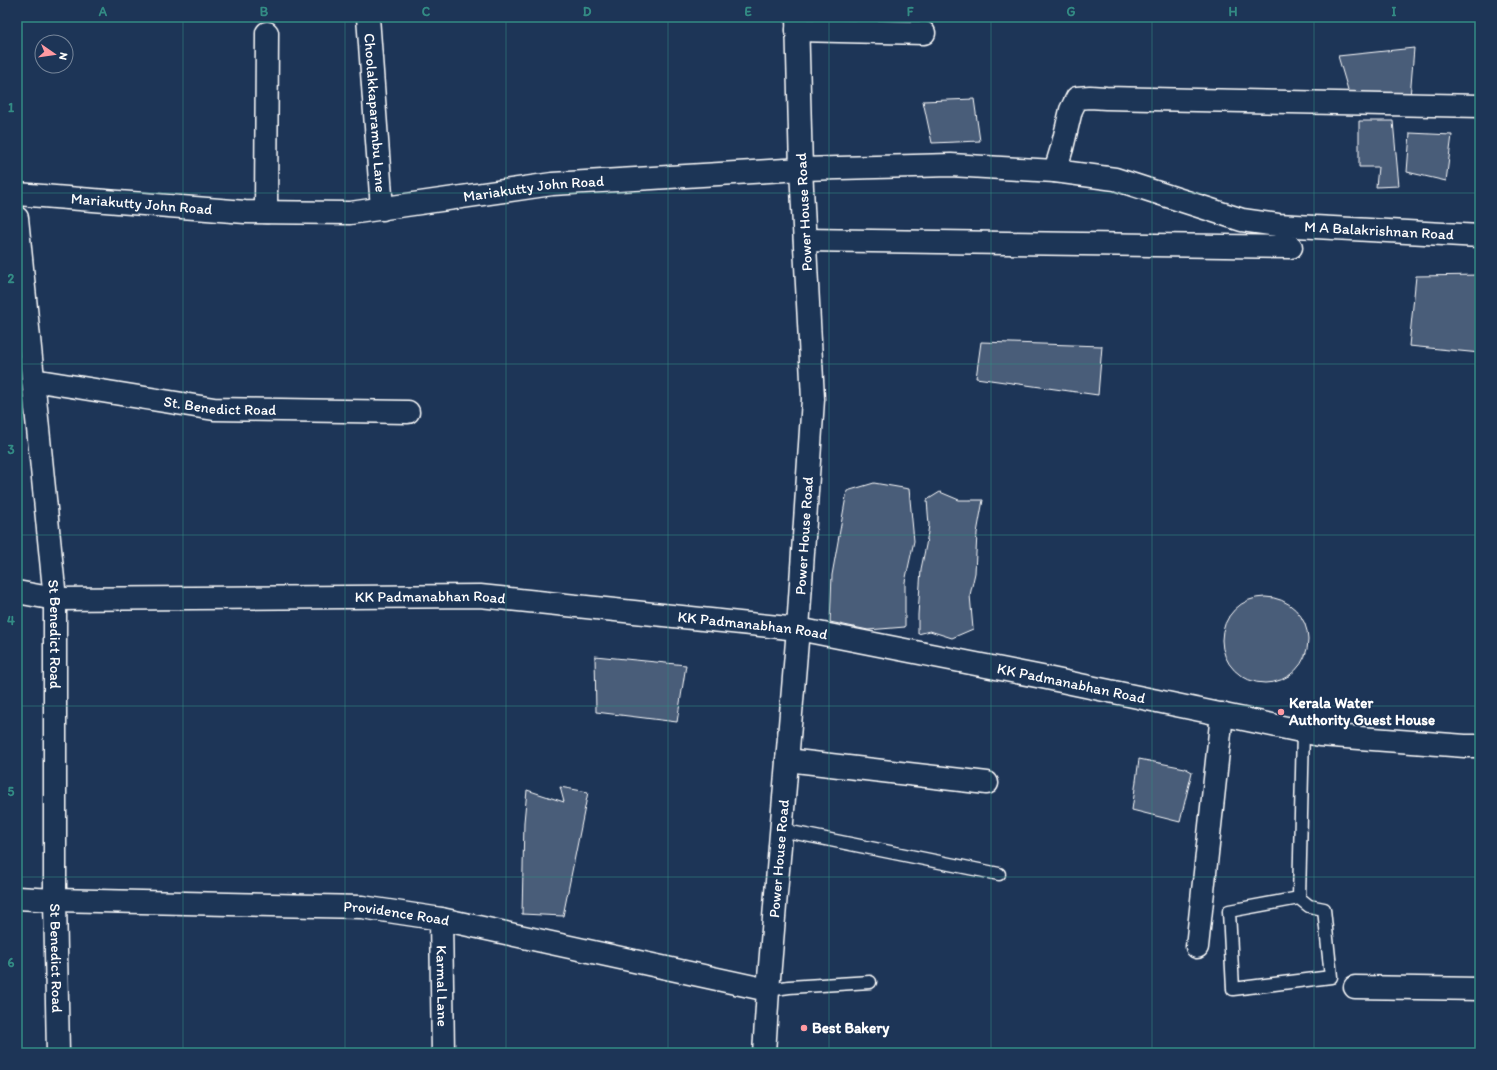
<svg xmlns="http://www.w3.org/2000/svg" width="1497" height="1070" font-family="Itim,sans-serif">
	<rect width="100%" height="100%" fill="#1d3557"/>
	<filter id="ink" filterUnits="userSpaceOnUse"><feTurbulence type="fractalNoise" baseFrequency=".025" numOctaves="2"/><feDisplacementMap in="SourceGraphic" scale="8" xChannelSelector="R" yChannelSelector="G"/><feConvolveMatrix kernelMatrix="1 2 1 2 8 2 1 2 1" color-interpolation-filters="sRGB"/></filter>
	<g filter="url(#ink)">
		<g fill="#4a5d79" stroke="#fff">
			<path d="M1414 48 1410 98 1351 100 1338 56Z"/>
			<path d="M974 99 980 141 932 143 923 101Z"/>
			<path d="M1359 121H1393L1399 186 1376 187 1378 167H1359Z"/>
			<path d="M1410 133 1452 135 1446 181 1407 172Z"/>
			<path d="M1480 275V353L1409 346 1416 276Z"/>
			<path d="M981 342 1102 346 1098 395 976 378Z"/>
			<path d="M874 483 909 489 914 541 905 582V627L868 630 830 622 832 575 847 491Z"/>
			<path d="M940 492 959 500H983L977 533 975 573 970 595 973 629 952 638 930 631 918 634V615L921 569 926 545 929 525 927 500Z"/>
			<circle cx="1265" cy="640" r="43"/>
			<path d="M17 633 19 771H17Z"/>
			<path d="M595 656 686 665 677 722 596 712Z"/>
			<path d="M1139 759 1185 768 1192 772 1180 822 1132 810Z"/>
			<path d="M560 787 588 792 563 916 522 914 524 822 527 790 564 802Z"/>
		</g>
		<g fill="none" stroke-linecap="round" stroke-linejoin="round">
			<g stroke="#fff" stroke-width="15">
				<g id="lane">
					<path d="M781 830 999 874"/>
					<path d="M1299 898 1229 911 1233 989 1331 977 1324 909 1309 906 1299 898 1303 731"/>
					<path d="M768 990 789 987 870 982"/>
				</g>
			</g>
			<g stroke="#fff" stroke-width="25">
				<g id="street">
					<path id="s1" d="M368 17 382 209"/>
					<path d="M797 30 924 33"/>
					<path d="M1055 171 1062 148 1071 110 1077 98 1090 97 1106 98 1480 106"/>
					<path id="s2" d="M17 194 245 212 350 213 552 184 801 169 951 165 1055 171 1115 179 1242 220 1278 225 1480 236"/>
					<path d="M266 212 267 33"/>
					<path d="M805 240 1291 247"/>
					<path id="s3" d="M33 380 214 409 408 412"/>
					<path id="s4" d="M17 592 55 599 480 596 798 629 1042 677 1320 735 1465 746H1480"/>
					<path d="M787 760 987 783"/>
					<path id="s5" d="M441 919 443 1053"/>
					<path d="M1197 947 1222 714"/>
					<path d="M1355 987 1480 989"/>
					<path id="s6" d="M764 1053 768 990 798 629 813 399 801 169 797 17"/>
				</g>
			</g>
			<g stroke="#fff" stroke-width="25">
				<g id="secondary">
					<path id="s7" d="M17 218 55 599V900L58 1053"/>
					<path id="s8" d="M17 898 55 900 362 907 441 919 768 990"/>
				</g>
			</g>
			<use href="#lane" stroke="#1d3557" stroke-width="12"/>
			<use href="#street" stroke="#1d3557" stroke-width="22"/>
			<use href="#secondary" stroke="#1d3557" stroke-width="22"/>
		</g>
	</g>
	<path fill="none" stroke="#338b84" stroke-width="1" stroke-opacity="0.55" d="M183 17V1053M345 17V1053M506 17V1053M668 17V1053M829 17V1053M991 17V1053M1152 17V1053M1314 17V1053M17 193H1480M17 364H1480M17 535H1480M17 706H1480M17 877H1480"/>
	<g fill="#ff9aa2" stroke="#1d3557" stroke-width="1.5">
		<circle cx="1281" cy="712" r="4"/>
		<circle cx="804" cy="1028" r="4"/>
	</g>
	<g text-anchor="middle" stroke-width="3" stroke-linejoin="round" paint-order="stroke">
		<g font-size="15" fill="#fff" stroke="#1d3557">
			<text dy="5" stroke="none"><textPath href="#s1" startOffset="96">Choolakkaparambu Lane</textPath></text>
			<text dy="5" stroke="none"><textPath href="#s2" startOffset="519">Mariakutty John Road</textPath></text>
			<text dy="5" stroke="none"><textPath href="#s2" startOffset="125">Mariakutty John Road</textPath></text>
			<text transform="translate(804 212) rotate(-93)" y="5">Power House Road</text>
			<text dy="5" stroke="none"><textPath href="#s2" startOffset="1373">M A Balakrishnan Road</textPath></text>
			<text dy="5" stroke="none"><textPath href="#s3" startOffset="189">St. Benedict Road</textPath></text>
			<text dy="5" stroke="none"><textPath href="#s6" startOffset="519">Power House Road</textPath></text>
			<text dy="5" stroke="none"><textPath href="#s4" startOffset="414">KK Padmanabhan Road</textPath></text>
			<text dy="5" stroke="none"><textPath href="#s4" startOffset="738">KK Padmanabhan Road</textPath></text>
			<text dy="5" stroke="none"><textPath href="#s7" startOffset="418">St Benedict Road</textPath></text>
			<text dy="5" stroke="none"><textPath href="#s4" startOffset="1062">KK Padmanabhan Road</textPath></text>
			<text dy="5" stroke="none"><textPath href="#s6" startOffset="195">Power House Road</textPath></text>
			<text dy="5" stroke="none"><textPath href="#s8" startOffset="380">Providence Road</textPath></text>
			<text dy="5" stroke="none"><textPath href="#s7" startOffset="742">St Benedict Road</textPath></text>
			<text dy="5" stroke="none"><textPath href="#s5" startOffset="67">Karmal Lane</textPath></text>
		</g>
		<g font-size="15" font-weight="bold" fill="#fff" stroke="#1d3557" text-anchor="start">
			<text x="1289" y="708">Kerala Water<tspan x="1289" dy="17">Authority Guest House</tspan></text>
			<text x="812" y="1033">Best Bakery</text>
		</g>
	</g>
	<rect width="1497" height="1070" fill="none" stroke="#1d3557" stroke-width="44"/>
	<g transform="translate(54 54) rotate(103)"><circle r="19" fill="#1d3557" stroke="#77869a"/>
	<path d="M0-3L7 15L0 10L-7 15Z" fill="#ff9aa2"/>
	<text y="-6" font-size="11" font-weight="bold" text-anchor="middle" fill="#ffffff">N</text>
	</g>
	<rect x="22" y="22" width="1453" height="1026" fill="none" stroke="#338b84" stroke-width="1.5"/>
	<g font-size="13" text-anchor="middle" font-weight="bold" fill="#338b84">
		<text x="103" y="16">A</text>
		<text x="264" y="16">B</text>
		<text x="426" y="16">C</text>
		<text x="587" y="16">D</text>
		<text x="748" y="16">E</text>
		<text x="910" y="16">F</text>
		<text x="1071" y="16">G</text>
		<text x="1233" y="16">H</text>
		<text x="1394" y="16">I</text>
		<text x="11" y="112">1</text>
		<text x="11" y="283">2</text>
		<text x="11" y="454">3</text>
		<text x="11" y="625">4</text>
		<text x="11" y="796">5</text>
		<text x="11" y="967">6</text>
	</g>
</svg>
